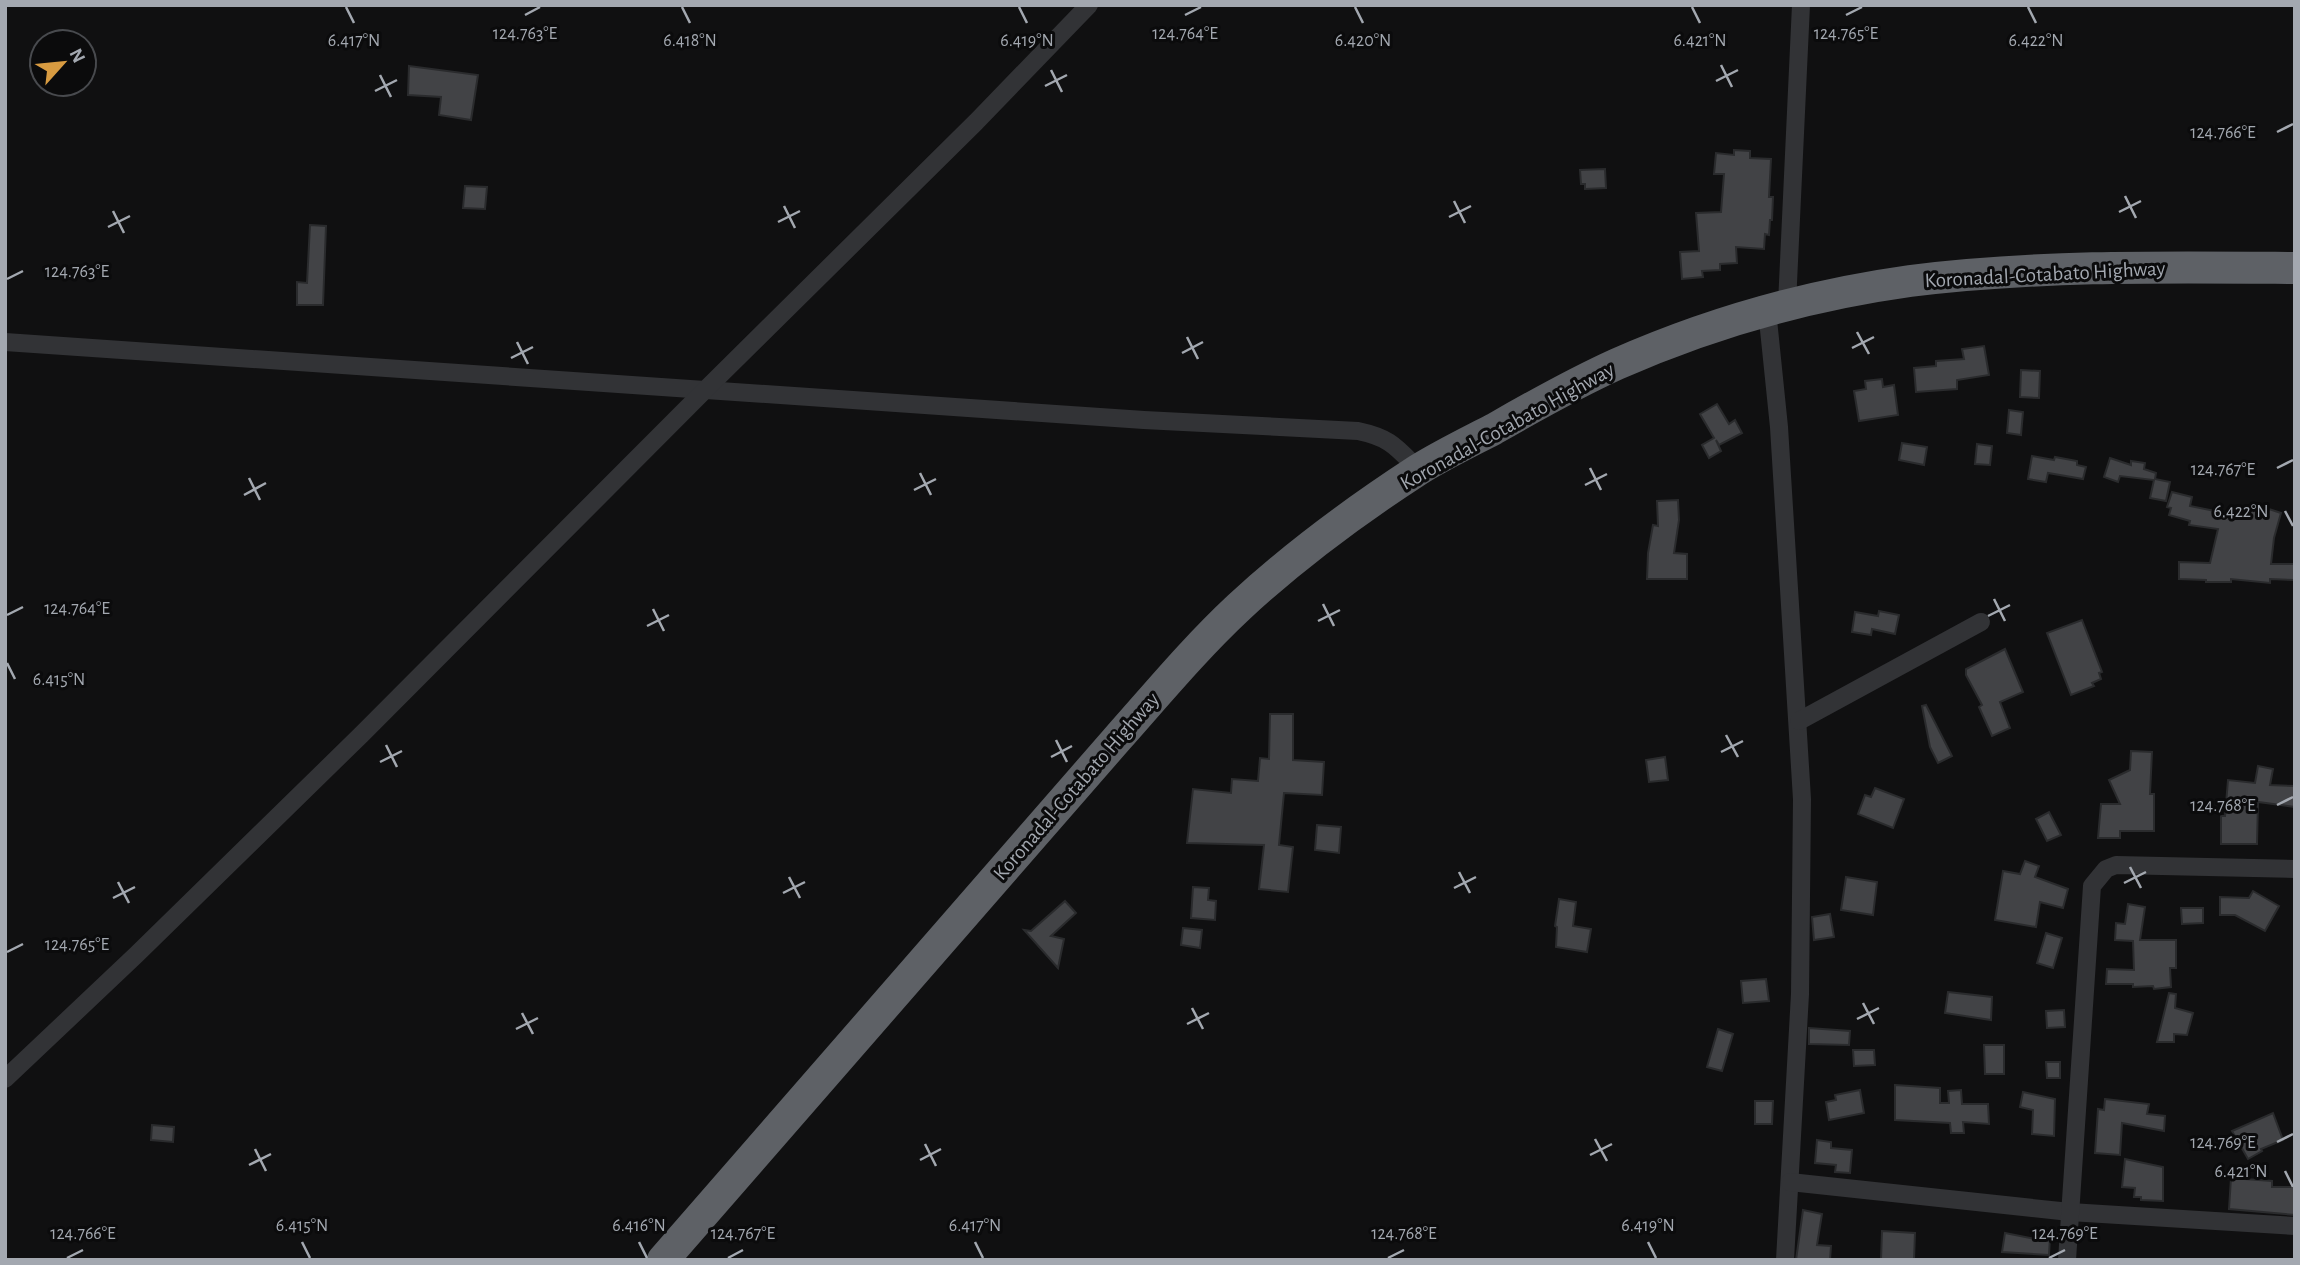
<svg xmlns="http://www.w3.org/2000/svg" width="2300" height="1265" font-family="'Alegreya Sans',sans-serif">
	<rect width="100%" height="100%" fill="#101011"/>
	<g fill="#424346" stroke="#2a2b2d" stroke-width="2">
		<path d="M409 66 478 75 471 120 439 115 441 97 408 95Z"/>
		<path d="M1734 150 1750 151V158L1771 159 1769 197H1773L1772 220H1770L1769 235 1765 234 1764 249 1736 247 1737 263 1720 264V270L1702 271 1703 277 1682 279 1680 252 1699 251 1696 213 1721 212 1724 174H1714L1716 153 1734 155Z"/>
		<path d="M1605 169 1606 188 1585 189V184H1581L1580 170Z"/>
		<path d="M465 186 487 187 485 209 463 208Z"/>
		<path d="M310 225 326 226 323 305H297V282L307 283Z"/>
		<path d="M1984 346 1989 375 1957 380V389L1916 392 1914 368 1936 366V361L1964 359 1962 349Z"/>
		<path d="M2021 370 2040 371 2039 398 2020 397Z"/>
		<path d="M1882 379 1883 387 1894 385 1898 415 1859 421 1854 391 1866 389 1865 381Z"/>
		<path d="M1717 404 1729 424 1735 420 1742 433 1719 445 1716 440 1721 451 1709 458 1702 445 1714 438 1700 414Z"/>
		<path d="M2009 410 2023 412 2021 435 2007 433Z"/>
		<path d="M1902 443 1927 447 1924 465 1899 460Z"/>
		<path d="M1977 444 1992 446 1990 465 1975 464Z"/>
		<path d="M2032 456 2054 460 2055 457 2077 461V465L2086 467 2083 479 2048 473 2046 482 2028 479Z"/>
		<path d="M2110 458 2131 465V461L2145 463 2144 469 2156 473 2155 479 2170 482 2166 501 2150 498 2154 480 2120 476 2118 482 2104 477Z"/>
		<path d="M2172 492 2192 497 2190 506 2235 515V510L2269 509 2281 513 2274 538 2271 564H2295V580L2270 579V583L2231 579V582H2206V580L2179 579V562L2210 563 2218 529 2189 525 2190 521 2169 515 2171 508 2167 507Z"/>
		<path d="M1678 500 1679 520 1674 553 1687 554V579H1647L1648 553 1653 525 1658 526 1657 501Z"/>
		<path d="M1879 611 1899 615 1895 634 1872 629 1871 635 1852 632 1855 612 1878 616Z"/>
		<path d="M2082 620 2102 672 2099 673 2101 679 2092 683 2094 686 2071 695 2047 633Z"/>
		<path d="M2005 649 2023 692 2000 702 2010 728 1992 736 1979 707 1982 705 1966 675V669Z"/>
		<path d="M1926 705 1952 756 1938 763 1930 747 1922 706Z"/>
		<path d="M1270 714H1293V760L1324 762 1322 795 1284 793 1279 845 1293 847 1288 892 1259 889 1264 845 1187 843 1193 789 1231 793 1232 779 1258 781 1260 758 1269 759Z"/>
		<path d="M2131 751 2152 752 2150 794H2154V831H2120V838H2098L2101 804H2120L2109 780 2130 770Z"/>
		<path d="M1665 757 1668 780 1649 782 1646 760Z"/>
		<path d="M2258 766 2273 769 2270 785 2295 786V807L2258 802 2257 844H2221V816H2225L2228 780 2255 783Z"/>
		<path d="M1875 788 1904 799 1893 828 1858 814 1865 795 1871 797Z"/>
		<path d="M2049 812 2061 835 2047 841 2036 819Z"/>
		<path d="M1317 825 1341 827 1339 853 1315 850Z"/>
		<path d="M2025 861 2039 866 2035 877 2068 889 2063 908 2040 902 2036 927 1995 920 2003 871 2020 874Z"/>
		<path d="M1846 877 1877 882 1873 915 1841 910Z"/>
		<path d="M1193 887 1209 888 1208 900 1216 901 1215 920 1191 918Z"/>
		<path d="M2253 891 2279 906 2265 931 2235 915H2220V897L2249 898Z"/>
		<path d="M1559 899 1576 902 1573 926 1591 929 1587 952 1556 947 1557 927 1555 926Z"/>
		<path d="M1065 901 1076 913 1051 936 1064 939 1058 968 1024 930 1031 931Z"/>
		<path d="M2128 904 2145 907 2140 940H2176V968H2170L2171 987 2154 989 2153 986 2133 987V984H2106L2107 969 2134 970 2133 941 2115 940 2116 923 2125 924Z"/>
		<path d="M2181 908H2203V923L2182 924Z"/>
		<path d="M1830 914 1834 937 1814 940 1812 917Z"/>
		<path d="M1183 928 1202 930 1200 948 1181 945Z"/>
		<path d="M2046 933 2062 938 2053 968 2037 963Z"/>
		<path d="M1766 979 1769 1001 1743 1003 1741 981Z"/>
		<path d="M1948 992 1992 997 1991 1020 1945 1013Z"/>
		<path d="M2169 993 2176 994 2175 1008 2193 1013 2187 1035 2174 1034V1042H2157Z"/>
		<path d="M2064 1010 2065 1027 2047 1028 2046 1011Z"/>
		<path d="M1809 1028 1850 1031 1849 1045 1809 1044Z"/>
		<path d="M1718 1029 1733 1034 1722 1071 1707 1067Z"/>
		<path d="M1984 1045H2004V1074H1985Z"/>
		<path d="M1853 1050H1874L1875 1065 1854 1066Z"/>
		<path d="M2046 1062H2060V1078H2047Z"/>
		<path d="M1895 1085 1940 1088V1103H1949L1948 1091 1961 1090 1962 1104H1988L1989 1124 1963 1122 1964 1133H1951L1950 1123 1895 1120Z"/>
		<path d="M1860 1090 1864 1113 1829 1120 1826 1102 1836 1100 1835 1095Z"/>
		<path d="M2023 1092 2055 1099 2054 1136 2032 1134 2033 1110 2020 1107Z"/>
		<path d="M2105 1099 2149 1104 2147 1114 2165 1116 2164 1131 2122 1123 2120 1155 2095 1153 2098 1109 2104 1110Z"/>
		<path d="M1755 1101H1773L1772 1124H1755Z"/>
		<path d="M2273 1113 2283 1140 2261 1149 2262 1151 2248 1159 2232 1131Z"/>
		<path d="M152 1125 174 1127 173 1142 151 1140Z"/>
		<path d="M1817 1140 1831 1142V1148L1852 1150 1850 1173 1835 1172 1836 1165 1815 1163Z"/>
		<path d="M2125 1159 2163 1167V1201L2141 1200V1197H2134L2135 1188 2122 1187Z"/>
		<path d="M2231 1178 2272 1181V1187H2295V1215L2229 1209Z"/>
		<path d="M1803 1210 1822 1214 1817 1245 1831 1246 1830 1260H1796Z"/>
		<path d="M1882 1231 1915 1233 1914 1260H1881Z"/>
		<path d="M2005 1233 2035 1239V1236L2050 1237 2049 1255 2002 1252Z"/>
	</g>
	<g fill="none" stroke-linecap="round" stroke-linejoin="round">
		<g stroke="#323336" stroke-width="18">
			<path d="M1787 304 1801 5"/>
			<path d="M1767 310 1779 427 1802 799 1800 994 1785 1260"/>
			<path d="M5 342 1144 420 1358 431C1391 438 1396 447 1419 470"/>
			<path d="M1799 721 1981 622"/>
			<path d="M5 1079 136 955 361 735 706 389 976 122 1089 5"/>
			<path d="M1790 1182 2070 1212 2295 1226"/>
			<path d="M2067 1260 2092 886 2106 869 2116 865 2295 869"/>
		</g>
		<path stroke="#5e6166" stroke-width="32" d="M663 1260 1117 739C1157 694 1195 648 1239 607 1294 556 1355 511 1418 470 1442 455 1469 442 1494 429 1534 406 1575 383 1617 364 1710 323 1809 295 1910 281 2038 265 2167 267 2295 268"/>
	</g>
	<path fill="none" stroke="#a3a8b0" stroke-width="2.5" d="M346 7 354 23M682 7 690 23M1019 7 1027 23M1355 7 1363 23M1692 7 1700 23M2028 7 2036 23M525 15 540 7M1185 15 1201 7M1846 15 1862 7M1721 65 1732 87M1051 70 1062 92M380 75 391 97M1716 81 1738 70M1045 86 1067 75M375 91 397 80M2277 132 2293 124M2125 196 2136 218M1454 201 1465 223M784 206 795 228M113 211 124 233M2119 212 2141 201M1449 217 1471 206M778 222 800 211M108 227 130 216M7 279 23 271M1857 332 1869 354M1187 337 1198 359M517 342 528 364M1852 348 1874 337M1182 353 1203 342M511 358 533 347M1590 468 1601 490M2277 468 2293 460M920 473 931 495M249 478 260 500M1585 485 1607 474M914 490 936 479M244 495 266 483M2285 511 2293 526M1994 599 2005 621M1323 604 1334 626M653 609 664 631M7 615 23 607M1988 616 2010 605M1318 621 1340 610M647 626 669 615M7 663 15 679M1726 735 1738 757M1056 740 1067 762M386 745 397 767M1721 752 1743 741M1051 757 1072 746M380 762 402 751M2277 805 2293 797M2130 867 2141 888M1459 872 1470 893M789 877 800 898M118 882 129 903M2124 883 2146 872M1454 888 1476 877M783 893 805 882M113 898 135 887M7 952 23 944M1863 1003 1874 1024M1192 1008 1203 1029M522 1013 533 1034M1857 1019 1879 1008M1187 1024 1209 1013M516 1029 538 1018M1595 1139 1607 1161M2277 1142 2293 1134M925 1144 936 1166M255 1149 266 1171M1590 1155 1612 1144M920 1160 941 1149M249 1165 271 1154M2285 1171 2293 1187M302 1242 310 1258M639 1242 647 1258M975 1242 983 1258M1648 1242 1656 1258M67 1258 83 1250M728 1258 743 1250M1388 1258 1404 1250M2049 1258 2065 1250"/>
	<g text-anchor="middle" stroke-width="6" stroke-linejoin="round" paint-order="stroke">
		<g font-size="21" fill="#a3a8b0" stroke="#0b0b0c">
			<text transform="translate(2045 274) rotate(-3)" y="7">Koronadal-Cotabato Highway</text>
			<text transform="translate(1507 426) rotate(-29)" y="7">Koronadal-Cotabato Highway</text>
			<text transform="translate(1076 786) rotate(-49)" y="7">Koronadal-Cotabato Highway</text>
		</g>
	</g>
	<g font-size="18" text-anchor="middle" fill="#a3a8b0" stroke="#0b0b0c" stroke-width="6" stroke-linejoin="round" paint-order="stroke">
		<text x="525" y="39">124.763°E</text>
		<text x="1185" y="39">124.764°E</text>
		<text x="1846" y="39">124.765°E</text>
		<text x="354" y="46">6.417°N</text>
		<text x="690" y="46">6.418°N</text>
		<text x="1027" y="46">6.419°N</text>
		<text x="1363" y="46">6.420°N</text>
		<text x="1700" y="46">6.421°N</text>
		<text x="2036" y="46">6.422°N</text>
		<text x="2223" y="138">124.766°E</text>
		<text x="77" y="277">124.763°E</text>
		<text x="2223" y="475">124.767°E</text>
		<text x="2241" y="517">6.422°N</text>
		<text x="77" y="614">124.764°E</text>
		<text x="59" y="685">6.415°N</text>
		<text x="2223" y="811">124.768°E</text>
		<text x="77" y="950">124.765°E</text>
		<text x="2223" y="1148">124.769°E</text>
		<text x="2241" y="1177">6.421°N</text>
		<text x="302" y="1231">6.415°N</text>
		<text x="639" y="1231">6.416°N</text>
		<text x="975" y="1231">6.417°N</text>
		<text x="1648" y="1231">6.419°N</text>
		<text x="83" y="1239">124.766°E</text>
		<text x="743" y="1239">124.767°E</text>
		<text x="1404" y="1239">124.768°E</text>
		<text x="2065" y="1239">124.769°E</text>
	</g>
	<rect width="2300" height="1265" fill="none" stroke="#a3a8b0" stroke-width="14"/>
	<g transform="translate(63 63) rotate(63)"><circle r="33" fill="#0b0b0c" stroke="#484a4e" stroke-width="2"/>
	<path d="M0-5L12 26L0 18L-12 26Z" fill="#d89b41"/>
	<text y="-10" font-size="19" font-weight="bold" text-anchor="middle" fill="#a3a8b0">N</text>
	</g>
</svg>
